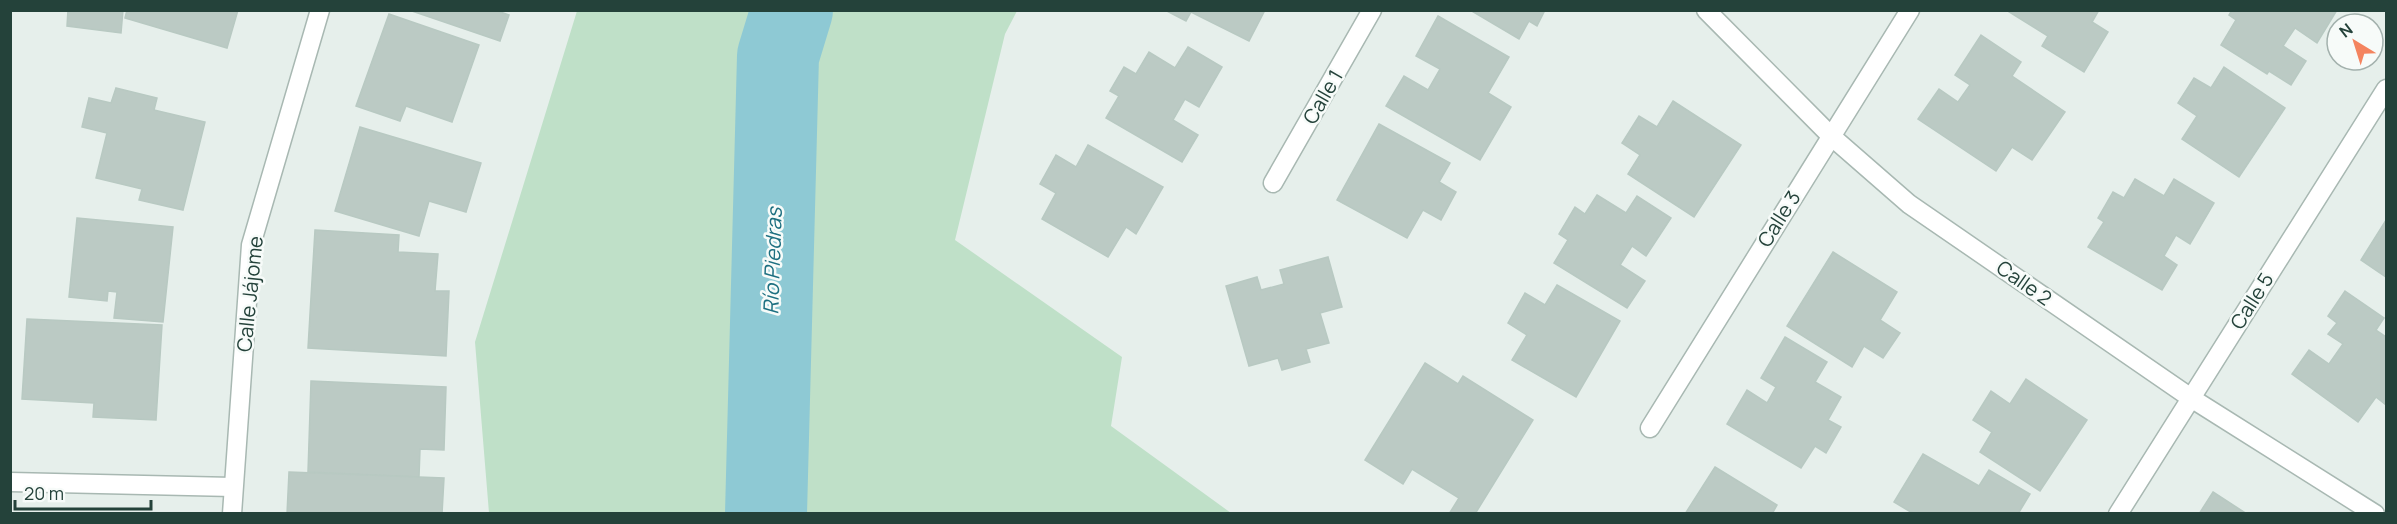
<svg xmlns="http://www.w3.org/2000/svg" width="2397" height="524" font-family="Manrope,sans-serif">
	<rect width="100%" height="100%" fill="#e6efeb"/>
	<path fill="#bfe0c8" d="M577 11H1017L1005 34 955 240 1122 357 1111 426 1231 513H489L475 342Z"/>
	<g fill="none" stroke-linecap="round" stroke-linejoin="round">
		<path stroke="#8ec9d4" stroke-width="82" d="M766 514 778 56 792 10"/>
	</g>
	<g fill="#bbcac4" stroke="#b8c9c2" stroke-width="1.5">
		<path d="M68 10H123L121 33 67 26Z"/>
		<path d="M127 10H238L227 48 125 18Z"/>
		<path d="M409 10H495L509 15 500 41Z"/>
		<path d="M1165 10H1265L1249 41 1191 12 1186 21Z"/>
		<path d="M1470 10H1545L1537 26 1529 21 1519 39Z"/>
		<path d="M2006 10H2099L2092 22 2108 32 2084 72 2042 46 2048 36Z"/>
		<path d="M2232 10H2337L2317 43 2295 28 2283 46 2306 61 2291 85 2269 71 2267 74 2221 45 2236 20 2229 15Z"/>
		<path d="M389 14 479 45 452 122 406 106 400 121 356 106Z"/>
		<path d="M1438 16 1509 57 1488 93 1511 107 1480 160 1386 106 1404 76 1428 90 1440 69 1416 56Z"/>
		<path d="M1981 35 2021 62 2012 76 2065 112 2032 160 2012 147 1996 171 1918 119 1939 89 1958 102 1970 85 1955 75Z"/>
		<path d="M1188 47 1222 67 1199 107 1185 99 1173 120 1198 135 1182 162 1106 118 1119 96 1110 91 1124 67 1136 74 1149 52 1175 68Z"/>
		<path d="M2224 67 2285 108 2239 177 2182 139 2197 116 2178 103 2194 78 2211 88Z"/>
		<path d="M116 88 157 98 154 110 205 122 183 210 139 200 142 189 96 178 107 133 82 127 89 98 111 103Z"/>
		<path d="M1673 101 1741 145 1694 217 1628 174 1640 155 1622 143 1639 116 1657 127Z"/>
		<path d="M1379 124 1450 163 1439 182 1456 192 1441 220 1423 210 1407 238 1337 200Z"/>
		<path d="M360 127 481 163 466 212 429 201 419 236 335 211Z"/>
		<path d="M1088 145 1163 187 1136 234 1126 227 1108 257 1042 219 1056 193 1040 184 1056 155 1076 167Z"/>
		<path d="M2135 179 2164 196 2174 179 2214 203 2190 244 2176 235 2164 256 2177 265 2162 290 2088 247 2104 222 2098 218 2113 192 2124 198Z"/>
		<path d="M1597 195 1626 213 1637 196 1671 218 1646 256 1632 246 1620 265 1645 281 1627 308 1554 263 1568 240 1559 234 1575 207 1585 214Z"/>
		<path d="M77 218 173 227 163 322 114 318 117 292 108 291 107 301 69 297Z"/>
		<path d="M2386 220V277L2361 260Z"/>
		<path d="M315 230 399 235 398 252 438 254 435 291H449L446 356 308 348Z"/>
		<path d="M1833 252 1897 292 1880 320 1900 333 1883 358 1864 346 1852 367 1787 326Z"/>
		<path d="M1328 257 1342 307 1320 313 1329 343 1306 349 1310 362 1282 370 1278 358 1249 366 1226 286 1257 277 1261 290 1284 284 1280 270Z"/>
		<path d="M1557 285 1620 321 1576 397 1512 360 1527 335 1508 323 1525 293 1545 305Z"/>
		<path d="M2345 291 2384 318 2376 330 2386 337V405L2376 397 2358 422 2292 374 2309 350 2329 364 2343 344 2328 334 2337 323 2328 316Z"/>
		<path d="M27 319 162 325 156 420 93 417 94 403 22 399Z"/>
		<path d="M1785 337 1827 362 1815 382 1841 397 1828 420 1841 427 1826 453 1815 446 1801 468 1727 424 1747 390 1767 403 1776 387 1761 378Z"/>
		<path d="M1425 363 1458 384 1463 376 1533 420 1475 514H1449L1459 498 1412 469 1403 484 1365 460Z"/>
		<path d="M2026 379 2087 420 2040 491 1980 452 1992 432 1973 420 1991 391 2010 404Z"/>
		<path d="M311 381 446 387 444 450 420 449 419 477 308 472Z"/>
		<path d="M1923 454 1979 486 1989 470 2030 494 2018 514H1914L1894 502Z"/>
		<path d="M1715 467 1777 505 1772 514H1685Z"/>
		<path d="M289 472 444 478 442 514H287Z"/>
		<path d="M2213 492 2247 514H2199Z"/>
	</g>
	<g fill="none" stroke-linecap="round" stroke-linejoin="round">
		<g stroke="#a8b8b2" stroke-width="21">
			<g id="minor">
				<path d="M1706 10 1831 136 1909 204 2191 398 2375 514"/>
				<path d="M1273 183 1372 10"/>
				<path d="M1650 428 1910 10"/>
				<path d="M10 482 233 487"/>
				<path d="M232 514 251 245 320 10"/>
				<path d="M2118 514 2386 89"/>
			</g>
		</g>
		<use href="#minor" stroke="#fff" stroke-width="18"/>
	</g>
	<g text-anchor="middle" stroke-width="5" stroke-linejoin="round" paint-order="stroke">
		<g font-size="20" fill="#24423a" stroke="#f7fbf9">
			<text transform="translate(1323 97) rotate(-60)" y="7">Calle 1</text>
			<text transform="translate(1779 219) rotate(-58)" y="7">Calle 3</text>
			<text transform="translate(2024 283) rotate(35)" y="7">Calle 2</text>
			<text transform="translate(250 294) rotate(-84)" y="7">Calle Jájome</text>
			<text transform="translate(2252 301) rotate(-58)" y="7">Calle 5</text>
		</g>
		<g font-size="21" font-style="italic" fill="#1c6f80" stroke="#f7fbf9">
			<text transform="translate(773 261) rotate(-88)" y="7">Río Piedras</text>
		</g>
	</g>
	<rect width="2397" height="524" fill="none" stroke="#24423a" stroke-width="24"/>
	<g transform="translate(2355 42) rotate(322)"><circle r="28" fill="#f7fbf9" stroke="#a3b1ad" stroke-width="1.5"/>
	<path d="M0-4.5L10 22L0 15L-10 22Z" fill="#f4845f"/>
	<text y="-9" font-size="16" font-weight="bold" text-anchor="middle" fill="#24423a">N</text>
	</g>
	<path d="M15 500v9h136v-9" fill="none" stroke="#24423a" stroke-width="3"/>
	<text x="24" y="500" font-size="18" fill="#24423a" stroke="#f7fbf9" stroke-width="4.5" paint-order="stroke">20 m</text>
</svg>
